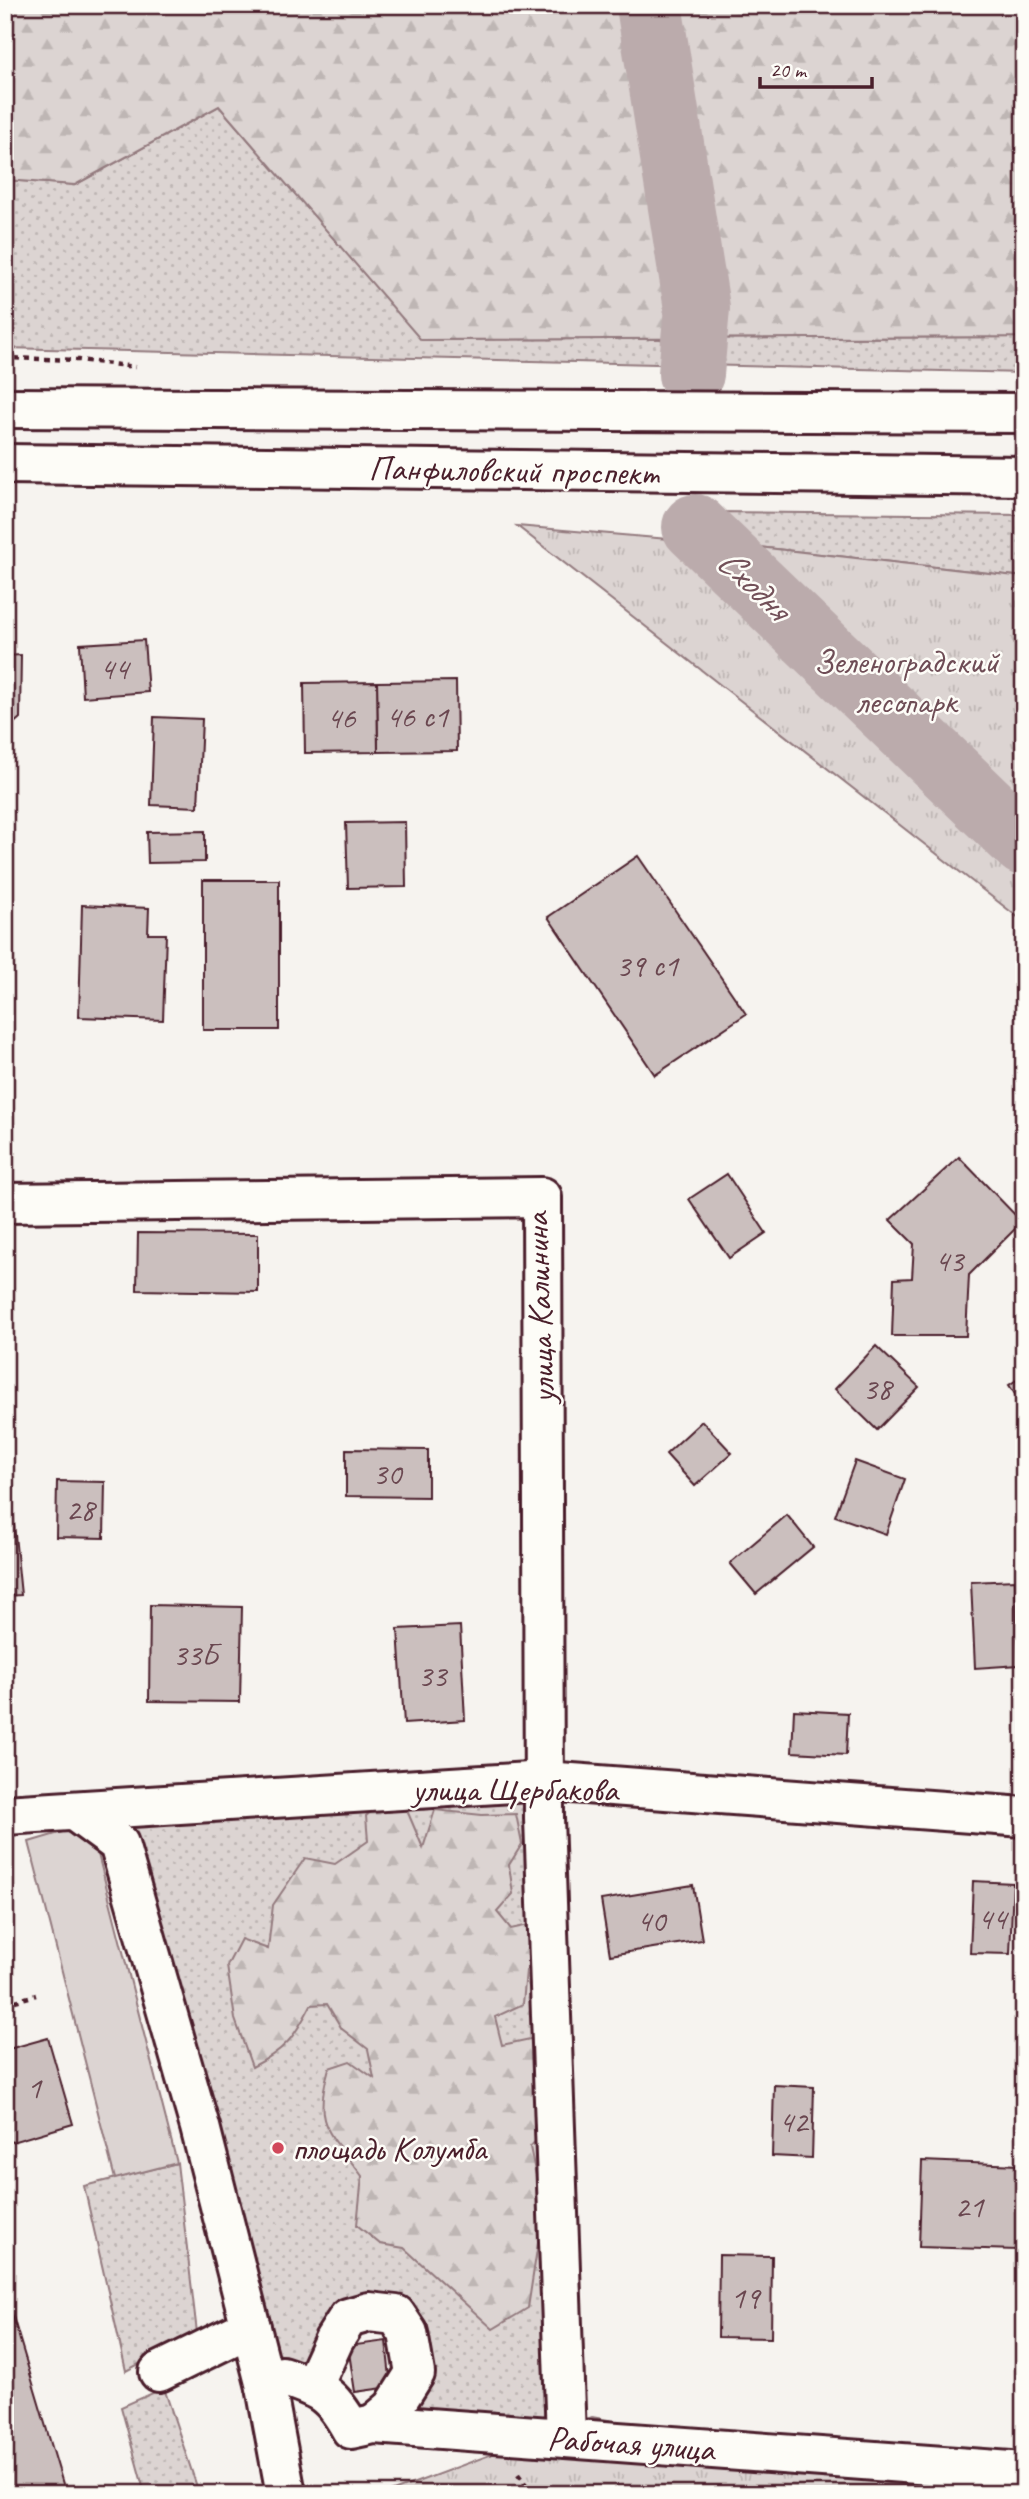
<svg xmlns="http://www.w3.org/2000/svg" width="1029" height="2499" font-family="Caveat,sans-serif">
	<defs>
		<pattern id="grass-dots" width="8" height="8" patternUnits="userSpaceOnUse" patternTransform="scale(1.75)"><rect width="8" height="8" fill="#dcd4d2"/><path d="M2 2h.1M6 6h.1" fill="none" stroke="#beb6b4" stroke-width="1.8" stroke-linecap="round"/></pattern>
		<pattern id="forest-firs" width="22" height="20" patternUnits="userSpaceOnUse" patternTransform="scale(1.75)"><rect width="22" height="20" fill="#dcd4d2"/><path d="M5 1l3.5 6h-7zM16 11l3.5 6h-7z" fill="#beb6b4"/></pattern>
		<pattern id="park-tufts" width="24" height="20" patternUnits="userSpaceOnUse" patternTransform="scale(1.75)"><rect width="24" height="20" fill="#dcd4d2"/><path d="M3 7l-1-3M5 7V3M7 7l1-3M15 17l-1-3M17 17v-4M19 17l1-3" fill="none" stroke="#beb6b4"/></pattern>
	</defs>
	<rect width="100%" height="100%" fill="#f6f3ef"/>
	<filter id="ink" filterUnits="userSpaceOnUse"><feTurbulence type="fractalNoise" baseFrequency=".0143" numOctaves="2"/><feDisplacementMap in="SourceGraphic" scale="14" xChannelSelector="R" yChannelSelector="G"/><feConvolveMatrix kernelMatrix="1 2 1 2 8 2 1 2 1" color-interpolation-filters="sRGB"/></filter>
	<g filter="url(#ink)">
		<g fill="url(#grass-dots)" stroke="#937a7e" stroke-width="2">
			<path d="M219 106 422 340 1024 337V373L5 348V180L75 185Z"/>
			<path d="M709 512 1024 515V577L750 546 749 540 715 536Z"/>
			<path d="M545 1781 566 2438 374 2424 415 2373 369 2312 313 2386 282 2376 119 1844 131 1806Z"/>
			<path d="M177 2163 197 2333 126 2371 84 2186Z"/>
			<path d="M164 2388 199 2493V2494H145L121 2407Z"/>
		</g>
		<g fill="url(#forest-firs)" stroke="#937a7e" stroke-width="2">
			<path d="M5 5H1024V337L421 340 219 106 75 185 5 180Z"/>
			<path d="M403 1801 423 1848 435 1810 482 1815 516 1814 522 1844 509 1865 513 1894 497 1912 511 1929 548 1921 549 1960 526 1971 523 2004 495 2017 502 2045 530 2039 552 2050 555 2119 530 2147 543 2210 528 2308 493 2329 404 2248 380 2244 357 2225 362 2176C329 2131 312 2127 329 2068L350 2061 374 2078 368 2049 342 2029 327 2004 311 2005C294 2038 285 2050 252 2067L235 2019 227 1966 241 1939 268 1949 273 1905 305 1858 335 1864 368 1841 366 1816 381 1803Z"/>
		</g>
		<g fill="url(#park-tufts)" stroke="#937a7e" stroke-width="2">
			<path d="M517 526 750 546 1024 577V922Z"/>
			<path d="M592 2417 699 2437 1024 2456V2494H385Z"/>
		</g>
		<path fill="#dcd4d2" stroke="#937a7e" stroke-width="2" d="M66 1831 98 1854 177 2163 115 2179 29 1842Z"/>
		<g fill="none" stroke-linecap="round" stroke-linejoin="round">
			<g stroke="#bbabac" stroke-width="66">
				<path d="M649 5 697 308 691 374"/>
				<path d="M695 527 1024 843"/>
			</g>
		</g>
		<g fill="#cbbfbe" stroke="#4a1f2b" stroke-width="2">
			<path d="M144 640 148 692 83 697 80 644Z"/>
			<path d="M21 655 20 718 5 731V656Z"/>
			<path d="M456 681 457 751 378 752 377 682Z"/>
			<path d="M377 682 378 752 305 753 304 683Z"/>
			<path d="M154 717 202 719 198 807 151 805Z"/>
			<path d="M405 822 406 887 348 888 346 823Z"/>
			<path d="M205 831V862L148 863 147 832Z"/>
			<path d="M638 856 746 1014 655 1075 548 917Z"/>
			<rect x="203" y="880" width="76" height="150"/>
			<path d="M82 905 149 908 148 934H166L163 1020 79 1017Z"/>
			<path d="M959 1157 1022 1222 969 1275 966 1336H892L894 1279 912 1278 914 1244 890 1220Z"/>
			<path d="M727 1174 766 1233 729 1258 689 1199Z"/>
			<path d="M138 1233 258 1234V1292L137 1290Z"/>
			<path d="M876 1346 919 1387 877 1430 835 1389Z"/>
			<path d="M1024 1375V1408L1009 1385Z"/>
			<path d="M702 1421 732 1453 695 1486 666 1454Z"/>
			<path d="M346 1449 428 1450V1497L346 1496Z"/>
			<path d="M855 1461 905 1479 886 1534 835 1516Z"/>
			<path d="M57 1481 105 1482 104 1538 56 1537Z"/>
			<path d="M13 1515 21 1595 5 1596V1516Z"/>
			<path d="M787 1515 813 1547 756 1594 730 1563Z"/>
			<path d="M1015 1580 1019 1665 975 1668 971 1582Z"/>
			<path d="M150 1605 242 1607 240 1702 149 1701Z"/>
			<path d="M460 1626 465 1720 404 1724 398 1629Z"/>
			<path d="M5 1662 12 1724H5Z"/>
			<path d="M794 1710 848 1713 846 1755 792 1752Z"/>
			<path d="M973 1881 1013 1883 1010 1954 970 1953Z"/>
			<path d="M693 1885 702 1940 610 1955 601 1900Z"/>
			<path d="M48 2038 73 2124 5 2144V2050Z"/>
			<path d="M774 2085 814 2087 812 2158 772 2156Z"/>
			<path d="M922 2161 1019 2165 1017 2250 919 2247Z"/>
			<path d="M719 2255 772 2256 771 2338 718 2337Z"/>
			<path d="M5 2290 66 2494H5Z"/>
			<path d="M386 2341 391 2387 355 2392 348 2346Z"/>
		</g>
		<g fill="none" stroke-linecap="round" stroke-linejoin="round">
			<g stroke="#4a1f2b" stroke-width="44">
				<g id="minor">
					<path d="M5 1203 542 1197 544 1818 566 2438"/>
					<path d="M74 1811 119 1844 200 2127 266 2387 286 2494"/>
					<path d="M5 1815 545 1781 1024 1817"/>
					<path d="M159 2372 251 2327"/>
					<path d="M313 2386 334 2340 348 2318 369 2312 396 2315 408 2333 415 2373 393 2408 374 2424"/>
					<path d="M266 2387 282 2376C321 2389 331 2393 351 2429L374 2424 1024 2472"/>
				</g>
			</g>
			<g stroke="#4a1f2b" stroke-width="44">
				<g id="major">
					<path d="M5 408 1024 413"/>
					<path d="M5 464 1024 476"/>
				</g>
			</g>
			<g stroke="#4a1f2b" stroke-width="4.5" stroke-dasharray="5 5" stroke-linecap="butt">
				<path d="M5 358 79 360 135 367"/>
				<path d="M5 2004 36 1995"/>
				<path d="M518 2474 530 2490 571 2494"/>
			</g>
			<use href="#minor" stroke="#fdfcf7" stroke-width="38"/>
			<use href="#major" stroke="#fdfcf7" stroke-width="38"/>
		</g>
	</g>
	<circle fill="#d1495b" stroke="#fdfcf7" stroke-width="2.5" cx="278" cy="2148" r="7"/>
	<g text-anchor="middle" stroke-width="5" stroke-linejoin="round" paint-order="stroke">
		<g font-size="32" fill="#6a4750">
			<text x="114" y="679">44</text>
			<text x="417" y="727">46 с1</text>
			<text x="341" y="728">46</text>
			<text x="647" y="976">39 с1</text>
			<text x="949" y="1271">43</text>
			<text x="877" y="1399">38</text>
			<text x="387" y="1484">30</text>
			<text x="80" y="1520">28</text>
			<text x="195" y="1665">33Б</text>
			<text x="432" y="1686">33</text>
			<text x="992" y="1929">44</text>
			<text x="651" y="1931">40</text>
			<text x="34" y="2098">1</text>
			<text x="793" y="2132">42</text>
			<text x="969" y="2217">21</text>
			<text x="745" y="2308">19</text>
		</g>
		<g font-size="35" fill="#4a1f2b" stroke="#fdfcf7">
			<text transform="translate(514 470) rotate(1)" y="12">Панфиловский проспект</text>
			<text transform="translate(539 1308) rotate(-92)" y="12">улица Калинина</text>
			<text x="515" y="1801">улица Щербакова</text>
			<text transform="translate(631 2443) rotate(4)" y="12">Рабочая улица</text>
		</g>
		<g font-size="35" fill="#6e4c55" stroke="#fdfcf7">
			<text x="906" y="673">Зеленоградский<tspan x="906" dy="40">лесопарк</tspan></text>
		</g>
		<g font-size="35" fill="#4a1f2b" stroke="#fdfcf7" text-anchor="start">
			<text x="292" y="2160">площадь Колумба</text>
		</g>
		<g font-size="37" font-style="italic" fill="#725058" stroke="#fdfcf7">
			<text transform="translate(754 583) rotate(44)" y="13">Сходня</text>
		</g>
	</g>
	<rect width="1029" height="2499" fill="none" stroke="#fdfcf7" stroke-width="28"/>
	<rect x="14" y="14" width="1001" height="2471" fill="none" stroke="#4a1f2b" stroke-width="2.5" filter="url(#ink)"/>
	<path d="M760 77v10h112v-10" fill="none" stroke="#4a1f2b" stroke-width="3.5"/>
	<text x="770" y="77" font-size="21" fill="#4a1f2b" stroke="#fdfcf7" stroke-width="5" paint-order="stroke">20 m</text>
</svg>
